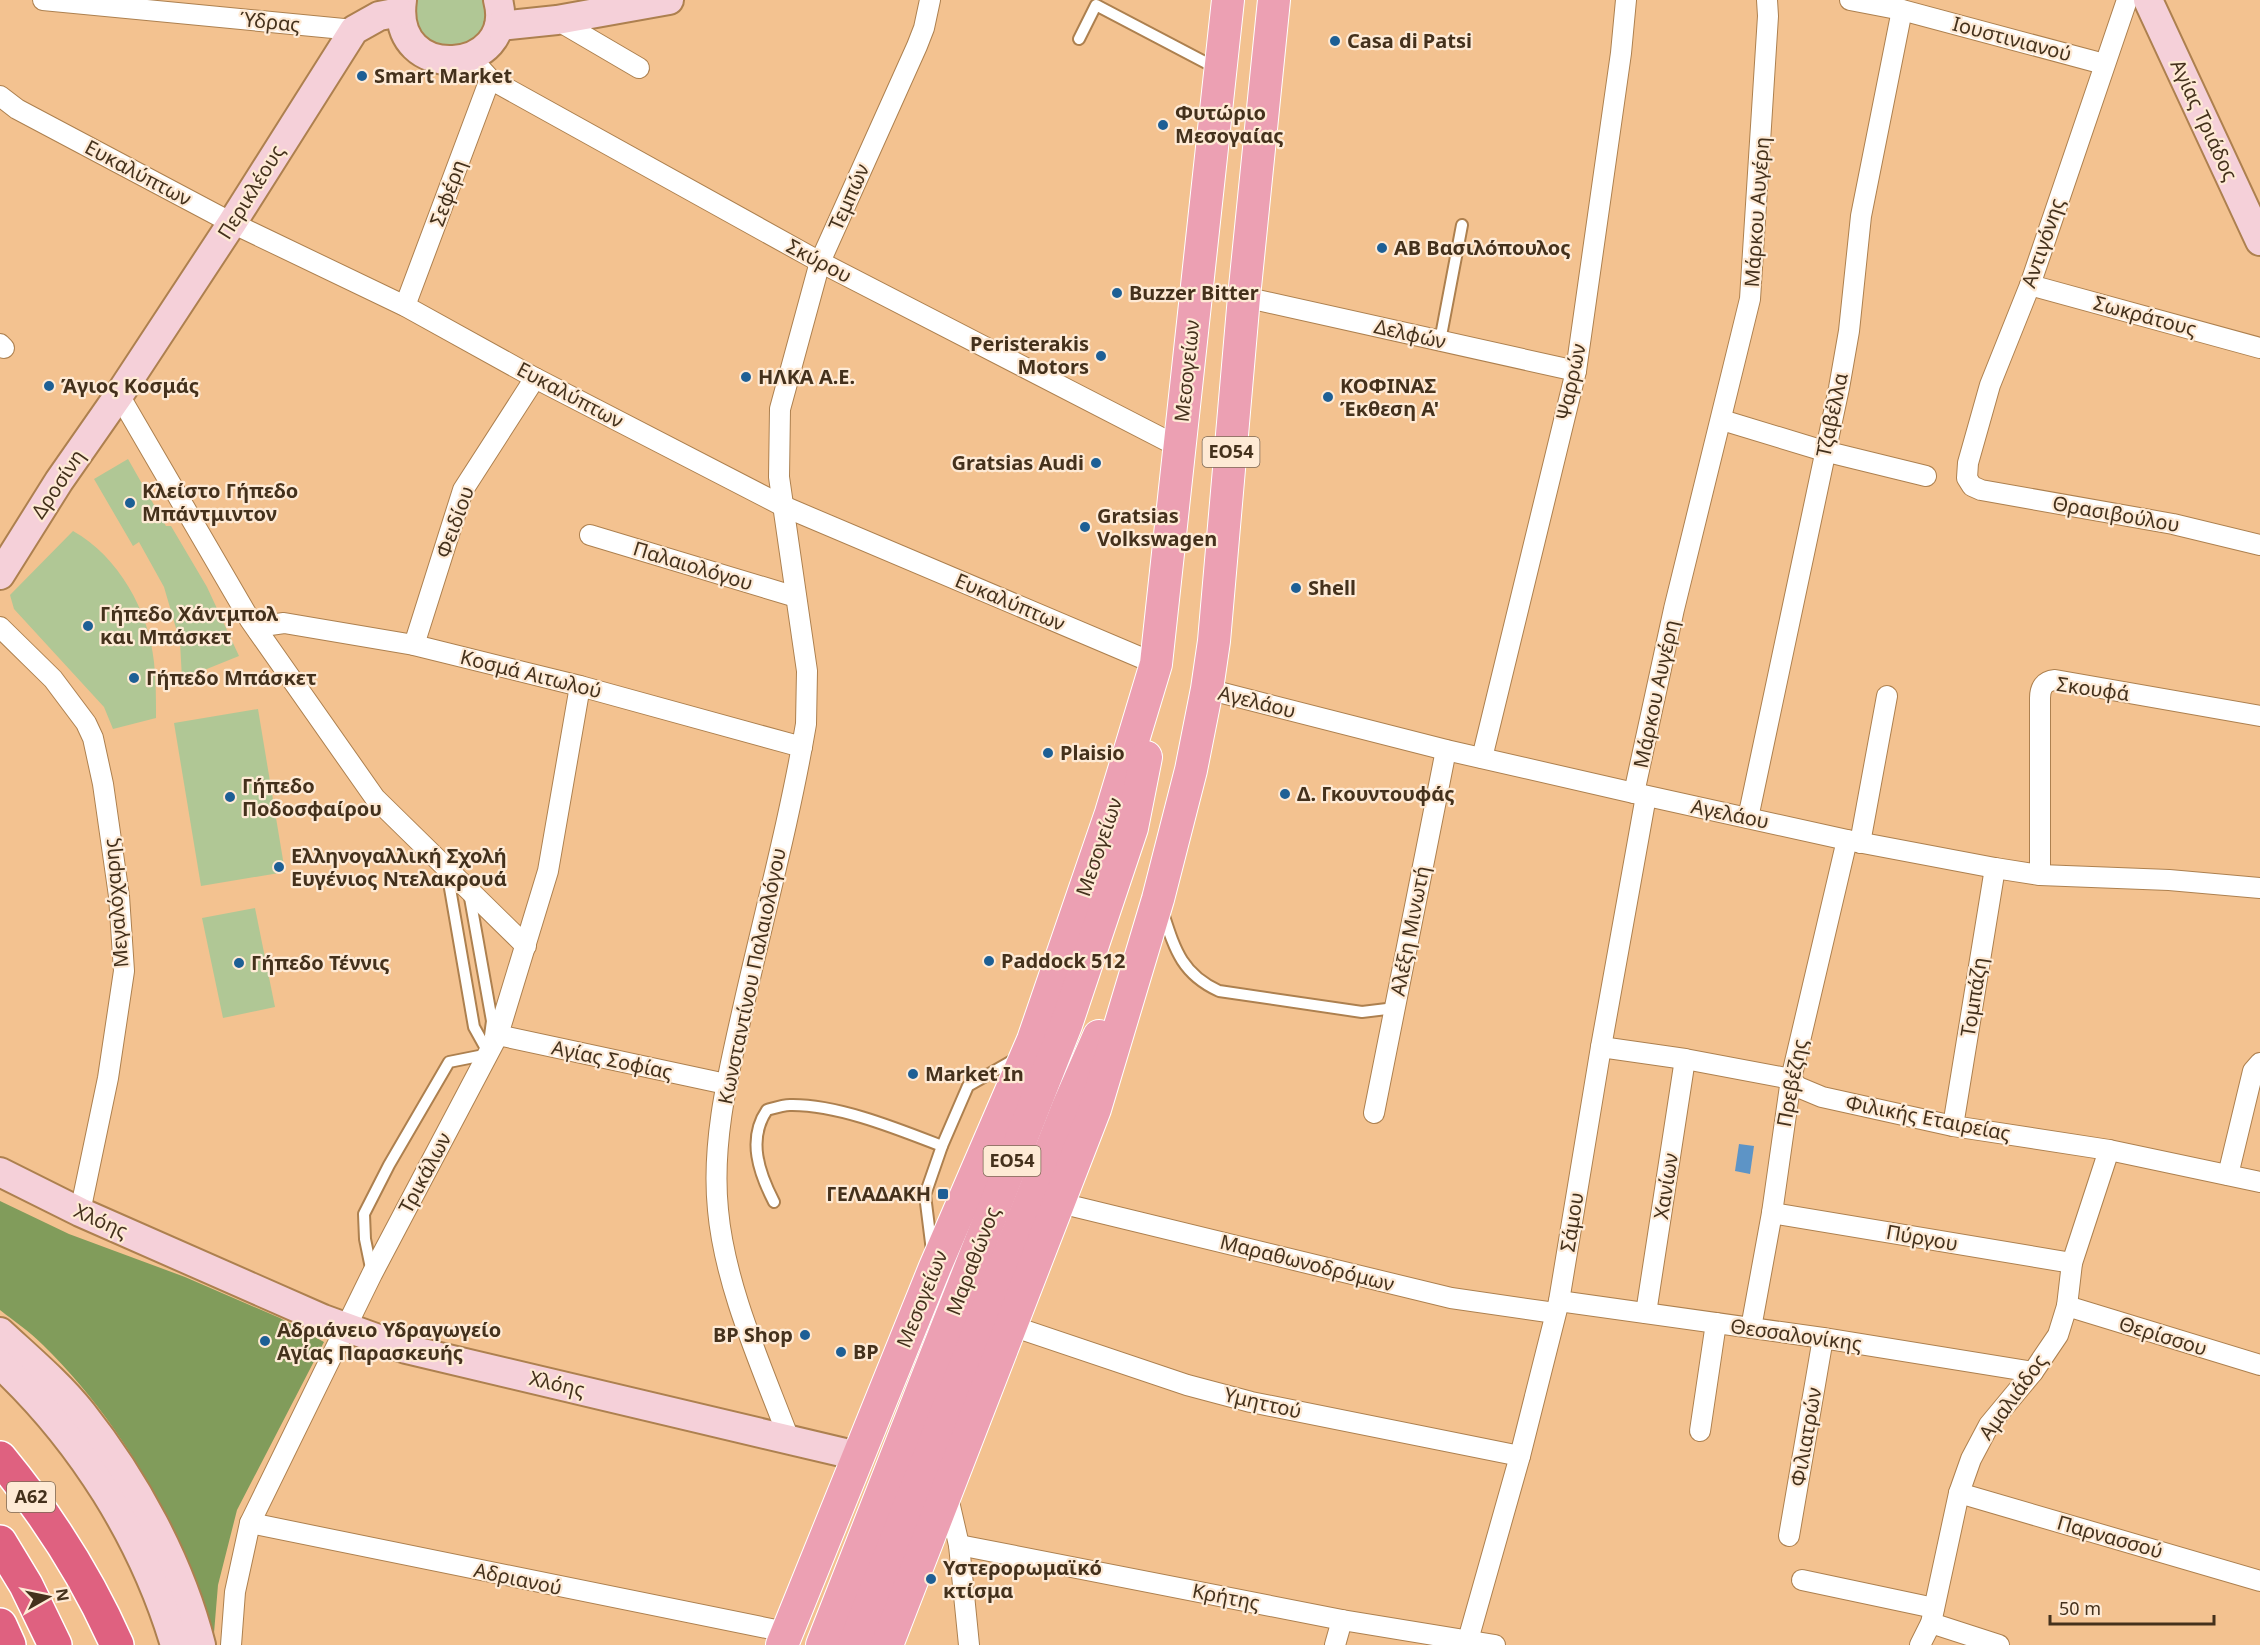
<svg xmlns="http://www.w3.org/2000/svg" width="2260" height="1645" font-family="'Noto Sans',sans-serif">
	<rect width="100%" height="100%" fill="#f3c290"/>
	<g fill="#b0c795">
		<path d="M415 0H489L491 15 472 44C463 45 448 50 439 48 415 42 415 19 415 0Z"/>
		<path d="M128 459 166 526H171L207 587 239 656 182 679 180 642 164 587 139 542 133 546 94 479Z"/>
		<path d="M73 531C118 556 149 611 154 662 156 680 156 699 156 718L113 729 104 707 14 609 10 595Z"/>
		<path d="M258 709 285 872 201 886 174 723Z"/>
		<path d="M255 908 275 1007 223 1018 202 918Z"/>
	</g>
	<path fill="#819c5b" d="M0 1201 69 1234 185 1277 280 1318 324 1342 237 1510 218 1585 213 1645C206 1622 200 1598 191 1575 159 1489 108 1409 43 1345 30 1332 14 1321 0 1310Z"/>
	<path fill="#5d94c6" d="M1739 1144 1754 1146 1750 1174 1735 1171Z"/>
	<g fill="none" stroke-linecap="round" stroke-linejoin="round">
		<g stroke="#ad804f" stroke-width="14">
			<g id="lane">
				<path d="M1079 39 1096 5 1216 68"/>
				<path d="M1440 341 1462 225"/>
				<path d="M469 892 492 1021 490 1036"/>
				<path d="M1163 913C1175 950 1182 974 1219 991L1362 1012 1395 1008"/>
				<path d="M774 1202C759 1173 747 1139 767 1110 774 1108 783 1105 790 1105 837 1104 898 1129 942 1146"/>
				<path d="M932 1251 925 1195 942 1146 968 1086 1017 1058"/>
				<path d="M372 1273 365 1239 364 1214 389 1165 449 1062 489 1054 474 1027 447 871"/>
			</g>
		</g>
		<g stroke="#ad804f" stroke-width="22">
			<g id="street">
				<path d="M43 0 354 30"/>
				<path d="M1850 0 1902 10 2104 64"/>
				<path d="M2127 0 2030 285 1990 385 1968 463 1967 478 1972 486 1981 490 2173 524 2260 545"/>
				<path d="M557 20 639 68"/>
				<path d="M470 57 490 79 820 262 1179 447"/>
				<path d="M0 96 17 109 232 223 405 306 535 378 783 506 1156 664"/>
				<path d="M2030 285 2260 348"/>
				<path d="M1244 297 1576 371"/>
				<path d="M405 306 490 79"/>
				<path d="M0 344 4 348"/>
				<path d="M119 395 250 620 375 798 526 946"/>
				<path d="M1722 420 1824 451 1926 476"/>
				<path d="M590 535 796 597"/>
				<path d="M0 627 53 679 86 723 93 738 103 784 119 896 124 971 108 1078 80 1212"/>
				<path d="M258 631 270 625 284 623 414 645 580 686 802 747"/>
				<path d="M414 645 463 490 535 378"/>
				<path d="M1207 689 1446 750 1634 793 1847 840 1995 868 2040 875 2169 880 2260 888"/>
				<path d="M1482 758 1576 371 1621 53 1626 0"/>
				<path d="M1634 793 1674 609 1750 299 1768 16 1767 0"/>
				<path d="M1748 818 1839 388 1849 331 1861 216 1902 10"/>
				<path d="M1860 843 1887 696"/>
				<path d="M2040 875V698C2040 688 2044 681 2055 680L2260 716"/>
				<path d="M498 1035 726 1084"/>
				<path d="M1601 1047 1685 1059 1791 1079 1798 1087 1822 1097 1953 1126 2109 1150 2260 1182"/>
				<path d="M1374 1113 1446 750"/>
				<path d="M1953 1126 1995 868"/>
				<path d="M2228 1175 2253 1071 2260 1063"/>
				<path d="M1060 1203 1451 1298 1555 1313"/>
				<path d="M1772 1213 2072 1263"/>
				<path d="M1559 1301 1823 1338 2033 1372"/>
				<path d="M2067 1306 2260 1365"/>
				<path d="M1646 1313 1685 1059"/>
				<path d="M1012 1326 1187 1385 1251 1402 1520 1456"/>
				<path d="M1751 1328 1772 1213 1791 1079 1847 840"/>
				<path d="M1700 1431 1716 1323"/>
				<path d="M789 1439C762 1367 725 1287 718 1210 711 1141 729 1071 744 1004 765 911 790 818 806 724L807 671 779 477 780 409 820 262 917 46 924 28 930 0"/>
				<path d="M947 1493 959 1545 969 1645"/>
				<path d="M1959 1493 2260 1581"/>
				<path d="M250 1523 786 1632"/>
				<path d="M1789 1536 1823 1338"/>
				<path d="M959 1545 1342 1620 1495 1645"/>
				<path d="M1802 1580 1934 1608"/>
				<path d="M1931 1623 1999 1645"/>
				<path d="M1468 1640 1520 1456 1559 1301 1601 1047 1646 796"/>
				<path d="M231 1645 235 1592 250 1523 372 1274 498 1035 548 871 580 686"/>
				<path d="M1335 1645 1342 1620"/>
				<path d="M1920 1645 1931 1623 1959 1493 1971 1459 1989 1425 2033 1372 2058 1335 2067 1306 2072 1263 2109 1150"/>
			</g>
		</g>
		<g stroke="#ad804f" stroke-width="32">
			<g id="secondary">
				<path d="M402 0C390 86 518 74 498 0"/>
				<path d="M2148 0 2260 241"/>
				<path d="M499 26 557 20 669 0"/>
				<path d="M0 575 59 481 119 395 232 223 354 30 379 16 400 12"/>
				<path d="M0 1172 80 1212 323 1319 406 1349 858 1456"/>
				<path d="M0 1332C28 1358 58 1383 82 1413 135 1480 180 1562 201 1645"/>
				<path d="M0 1364C81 1440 143 1538 175 1645"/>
			</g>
		</g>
		<g stroke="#fff" stroke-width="34">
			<g id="primary">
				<path d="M782 1645 935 1267 1033 1040 1111 813 1156 664 1228 0"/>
				<path d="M822 1645 1066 1025 1132 828 1146 757"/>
				<path d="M854 1645 1068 1107 1099 1036"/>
				<path d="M887 1645 1095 1109 1158 899 1191 770 1207 689 1214 641 1244 297 1274 0"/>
			</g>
		</g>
		<g stroke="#fff" stroke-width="36">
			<g id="highway">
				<path d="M0 1458C47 1515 87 1577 117 1645"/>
				<path d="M0 1542 26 1585 55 1645"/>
				<path d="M0 1625 9 1645"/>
			</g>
		</g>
		<use href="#lane" stroke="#fff" stroke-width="10"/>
		<use href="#street" stroke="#fff" stroke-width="20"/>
		<use href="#secondary" stroke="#f5d0d9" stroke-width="28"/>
		<use href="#primary" stroke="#eca0b3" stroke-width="32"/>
		<use href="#highway" stroke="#df6180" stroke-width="33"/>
	</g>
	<g fill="#1d5f95" stroke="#feead5" stroke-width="2">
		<circle cx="1335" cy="41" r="6"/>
		<circle cx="362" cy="76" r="6"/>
		<circle cx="1163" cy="125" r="6"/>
		<circle cx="1382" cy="248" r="6"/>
		<circle cx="1117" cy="293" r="6"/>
		<circle cx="1101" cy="356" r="6"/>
		<circle cx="746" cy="377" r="6"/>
		<circle cx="49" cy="386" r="6"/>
		<circle cx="1328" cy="397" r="6"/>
		<circle cx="1096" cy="463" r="6"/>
		<circle cx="130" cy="503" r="6"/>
		<circle cx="1085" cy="527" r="6"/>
		<circle cx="1296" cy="588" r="6"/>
		<circle cx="88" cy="626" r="6"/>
		<circle cx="134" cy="678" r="6"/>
		<circle cx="1048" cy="753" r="6"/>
		<circle cx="1285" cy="794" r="6"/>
		<circle cx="230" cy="797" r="6"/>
		<circle cx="279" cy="867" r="6"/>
		<circle cx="989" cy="961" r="6"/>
		<circle cx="239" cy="963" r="6"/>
		<circle cx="913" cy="1074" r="6"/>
		<rect x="937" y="1188" width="12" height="12" rx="3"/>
		<circle cx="805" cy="1335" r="6"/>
		<circle cx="265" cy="1341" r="6"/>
		<circle cx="841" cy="1352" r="6"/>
		<circle cx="931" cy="1579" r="6"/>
	</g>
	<g text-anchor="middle" stroke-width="4.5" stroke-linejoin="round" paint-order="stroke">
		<g fill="#feead5" stroke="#7c6854" stroke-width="1.5">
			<rect x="1202.5" y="437" width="57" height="30" rx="4.5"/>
			<rect x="983.5" y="1146" width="57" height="30" rx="4.5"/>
			<rect x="7" y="1482" width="48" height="30" rx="4.5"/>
		</g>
		<g font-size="18" font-weight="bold" fill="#44311c">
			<text x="1231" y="458">ΕΟ54</text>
			<text x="1012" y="1167">ΕΟ54</text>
			<text x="31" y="1503">Α62</text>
		</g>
		<g font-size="20" fill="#44311c" stroke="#feead5">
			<text transform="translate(270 22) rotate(6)" y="7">Ύδρας</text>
			<text transform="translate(2012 39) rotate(15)" y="7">Ιουστινιανού</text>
			<text transform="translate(2204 120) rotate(65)" y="7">Αγίας Τριάδος</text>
			<text transform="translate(138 173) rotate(28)" y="7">Ευκαλύπτων</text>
			<text transform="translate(251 192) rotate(-58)" y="7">Περικλέους</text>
			<text transform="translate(448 193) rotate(-70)" y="7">Σεφέρη</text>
			<text transform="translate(849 197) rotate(-66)" y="7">Τεμπών</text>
			<text transform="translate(1757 212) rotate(-86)" y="7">Μάρκου Αυγέρη</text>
			<text transform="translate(2043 243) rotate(-71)" y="7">Αντιγόνης</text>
			<text transform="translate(819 261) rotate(28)" y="7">Σκύρου</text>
			<text transform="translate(2145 316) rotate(15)" y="7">Σωκράτους</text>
			<text transform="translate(1410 334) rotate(13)" y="7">Δελφών</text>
			<text transform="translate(1187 371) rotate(-84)" y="7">Μεσογείων</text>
			<text transform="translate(1571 382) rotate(-78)" y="7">Ψαρρών</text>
			<text transform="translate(570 395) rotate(28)" y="7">Ευκαλύπτων</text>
			<text transform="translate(1832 415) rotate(-78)" y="7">Τζαβέλλα</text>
			<text transform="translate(58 484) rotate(-56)" y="7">Δροσίνη</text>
			<text transform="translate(2116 514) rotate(10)" y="7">Θρασιβούλου</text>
			<text transform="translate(455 522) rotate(-70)" y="7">Φειδίου</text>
			<text transform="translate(693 566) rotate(17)" y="7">Παλαιολόγου</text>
			<text transform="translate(1010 602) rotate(23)" y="7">Ευκαλύπτων</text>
			<text transform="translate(531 674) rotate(14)" y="7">Κοσμά Αιτωλού</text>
			<text transform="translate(2093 689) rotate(8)" y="7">Σκουφά</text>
			<text transform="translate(1656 694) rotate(-78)" y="7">Μάρκου Αυγέρη</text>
			<text transform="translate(1257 702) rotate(14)" y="7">Αγελάου</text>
			<text transform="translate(1730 814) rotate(12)" y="7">Αγελάου</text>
			<text transform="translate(1099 847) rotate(-71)" y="7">Μεσογείων</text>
			<text transform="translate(116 903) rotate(-95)" y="7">Μεγαλόχαρης</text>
			<text transform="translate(1410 931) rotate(-79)" y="7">Αλέξη Μινωτή</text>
			<text transform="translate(752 976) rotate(-78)" y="7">Κωνσταντίνου Παλαιολόγου</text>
			<text transform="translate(1974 997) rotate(-81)" y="7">Τομπάζη</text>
			<text transform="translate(612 1060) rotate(12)" y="7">Αγίας Σοφίας</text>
			<text transform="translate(1792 1083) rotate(-79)" y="7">Πρεβέζης</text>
			<text transform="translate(1928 1118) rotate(11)" y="7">Φιλικής Εταιρείας</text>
			<text transform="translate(425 1173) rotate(-62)" y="7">Τρικάλων</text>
			<text transform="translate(1666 1186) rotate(-81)" y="7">Χανίων</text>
			<text transform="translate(101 1221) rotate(24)" y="7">Χλόης</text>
			<text transform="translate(1572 1222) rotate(-81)" y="7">Σάμου</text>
			<text transform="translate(1922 1238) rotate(10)" y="7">Πύργου</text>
			<text transform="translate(973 1261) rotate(-69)" y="7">Μαραθώνος</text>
			<text transform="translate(1307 1263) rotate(14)" y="7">Μαραθωνοδρόμων</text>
			<text transform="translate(922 1299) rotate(-68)" y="7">Μεσογείων</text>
			<text transform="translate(1796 1335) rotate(8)" y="7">Θεσσαλονίκης</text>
			<text transform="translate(2163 1336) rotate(17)" y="7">Θερίσσου</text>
			<text transform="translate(557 1384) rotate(13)" y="7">Χλόης</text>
			<text transform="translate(2013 1397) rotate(-54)" y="7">Αμαλιάδος</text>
			<text transform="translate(1263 1403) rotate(13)" y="7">Υμηττού</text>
			<text transform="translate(1806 1437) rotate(-80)" y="7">Φιλιατρών</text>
			<text transform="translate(2110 1537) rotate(16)" y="7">Παρνασσού</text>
			<text transform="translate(518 1579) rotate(12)" y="7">Αδριανού</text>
			<text transform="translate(1226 1597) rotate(11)" y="7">Κρήτης</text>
		</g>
		<g font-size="20" font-weight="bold" fill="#44311c" stroke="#feead5" text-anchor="start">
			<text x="1347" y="48">Casa di Patsi</text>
			<text x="374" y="83">Smart Market</text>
			<text x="1175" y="120">Φυτώριο<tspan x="1175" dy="23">Μεσογαίας</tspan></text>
			<text x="1394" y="255">ΑΒ Βασιλόπουλος</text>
			<text x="1129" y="300">Buzzer Bitter</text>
			<text x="1089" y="351" text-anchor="end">Peristerakis<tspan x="1089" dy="23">Motors</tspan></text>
			<text x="758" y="384">ΗΛΚΑ Α.Ε.</text>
			<text x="61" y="393">Άγιος Κοσμάς</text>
			<text x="1340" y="393">ΚΟΦΙΝΑΣ<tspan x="1340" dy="23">Έκθεση Α'</tspan></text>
			<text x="1084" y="470" text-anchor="end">Gratsias Audi</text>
			<text x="142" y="498">Κλείστο Γήπεδο<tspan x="142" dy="23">Μπάντμιντον</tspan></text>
			<text x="1097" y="523">Gratsias<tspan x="1097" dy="23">Volkswagen</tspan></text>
			<text x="1308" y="595">Shell</text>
			<text x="100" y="621">Γήπεδο Χάντμπολ<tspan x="100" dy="23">και Μπάσκετ</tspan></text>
			<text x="146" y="685">Γήπεδο Μπάσκετ</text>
			<text x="1060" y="760">Plaisio</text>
			<text x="242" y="793">Γήπεδο<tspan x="242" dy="23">Ποδοσφαίρου</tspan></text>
			<text x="1297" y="801">Δ. Γκουντουφάς</text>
			<text x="291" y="863">Ελληνογαλλική Σχολή<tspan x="291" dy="23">Ευγένιος Ντελακρουά</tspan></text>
			<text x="1001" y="968">Paddock 512</text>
			<text x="251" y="970">Γήπεδο Τέννις</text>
			<text x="925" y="1081">Market In</text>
			<text x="931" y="1201" text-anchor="end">ΓΕΛΑΔΑΚΗ</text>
			<text x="277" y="1337">Αδριάνειο Υδραγωγείο<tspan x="277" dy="23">Αγίας Παρασκευής</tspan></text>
			<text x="793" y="1342" text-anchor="end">BP Shop</text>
			<text x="853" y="1359">BP</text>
			<text x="943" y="1575">Υστερορωμαϊκό<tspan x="943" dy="23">κτίσμα</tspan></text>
		</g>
	</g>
	<g transform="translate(48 1597) rotate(81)" stroke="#feead5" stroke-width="4.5" paint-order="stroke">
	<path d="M0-4.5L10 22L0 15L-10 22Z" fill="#44311c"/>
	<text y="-9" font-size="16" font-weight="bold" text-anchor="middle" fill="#44311c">N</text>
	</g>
	<path d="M2050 1615v9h164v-9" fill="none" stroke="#44311c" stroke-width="3"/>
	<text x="2059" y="1615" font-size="18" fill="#44311c" stroke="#feead5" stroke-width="4.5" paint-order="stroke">50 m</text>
</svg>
